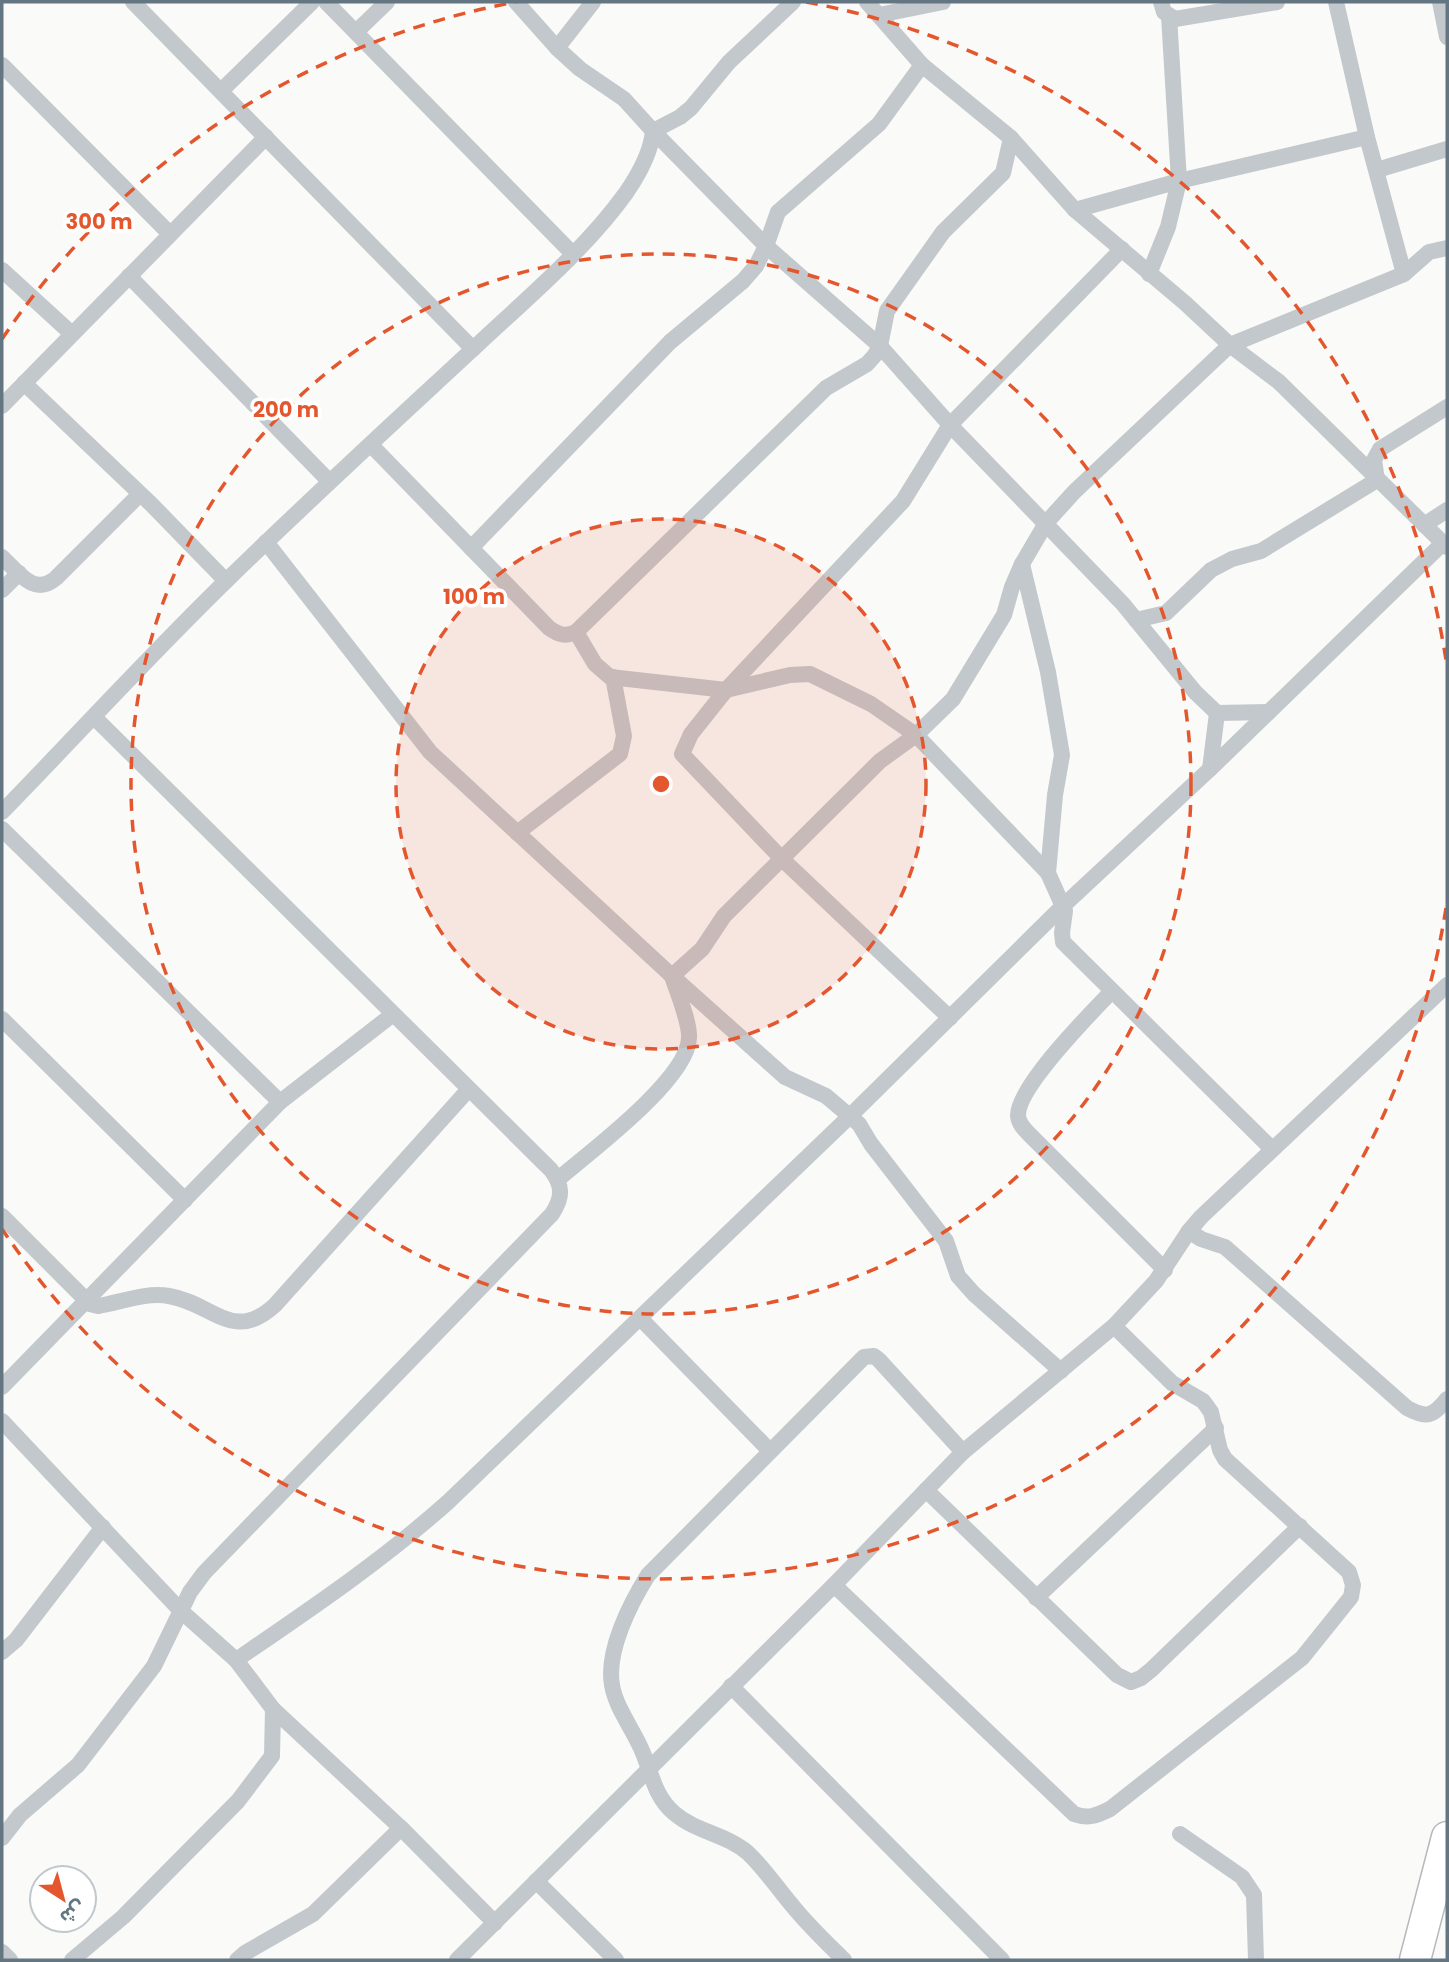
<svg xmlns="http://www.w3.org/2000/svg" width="1449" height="1962" font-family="Poppins,'Noto Sans Arabic',sans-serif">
	<rect width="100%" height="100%" fill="#fafaf8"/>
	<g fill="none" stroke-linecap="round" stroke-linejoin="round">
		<g stroke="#b4b9bd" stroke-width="33">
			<path id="highway" d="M1415 1960 1447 1837"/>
		</g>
		<g stroke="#c3c8cc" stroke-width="16">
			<path d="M133 2 473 349"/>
			<path d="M326 2 572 253"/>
			<path d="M516 2 557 48 580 69 624 99 653 131 766 246 880 346 950 425 1123 604 1195 692 1217 713 1210 769"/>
			<path d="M867 2 922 65 1011 138 1075 210 1185 303 1230 345 1279 382 1447 547"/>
			<path d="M1161 2 1164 12 1175 19 1277 2"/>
			<path d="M1336 2 1367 137 1404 274"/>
			<path d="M1440 2 1447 37"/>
			<path d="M879 15 943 2"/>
			<path d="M356 32 387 2"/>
			<path d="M557 48 593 2"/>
			<path d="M2 65 170 234"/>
			<path d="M221 91 312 2"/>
			<path d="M1377 170 1447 149"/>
			<path d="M1075 210 1179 181 1367 137"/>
			<path d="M2 270 72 334"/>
			<path d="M1149 274 1168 227 1179 181 1169 16"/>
			<path d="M129 276 329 481"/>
			<path d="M24 383 151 504 226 581"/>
			<path d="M2 406 266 137"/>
			<path d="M371 445 549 628C559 635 565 637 576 632L826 388 867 364 875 355 880 346 887 311 943 232 1003 173 1011 138"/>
			<path d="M1424 525 1447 510"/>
			<path d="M266 542 430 752 672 976 785 1077 826 1096 859 1124 871 1144 946 1241 958 1276 974 1294 1061 1371"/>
			<path d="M471 548 670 342 743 281 756 266 766 246 778 212 879 124 922 65"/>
			<path d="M2 557C18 572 34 597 56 578L140 494"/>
			<path d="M1022 564 1048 672 1062 755 1055 795 1048 873 1065 911 1062 933 1063 942 1272 1149"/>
			<path d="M2 590 19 573"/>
			<path d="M1136 620 1166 613 1211 570 1232 559 1261 551 1377 480 1374 460 1380 449 1447 407"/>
			<path d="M576 632 595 664 610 677 726 690 790 675 810 674 871 704 916 735 1048 873"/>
			<path d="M1217 713 1269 712"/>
			<path d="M2 812C77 735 150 655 227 580 308 501 391 425 474 348 525 300 585 250 626 193 639 174 651 153 653 131L680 117 691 108 729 62 793 2"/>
			<path d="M2 829 280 1102"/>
			<path d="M517 833 620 754 624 736 613 677"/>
			<path d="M1112 991C1092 1012 1017 1087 1018 1116 1019 1124 1024 1129 1029 1134L1165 1270"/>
			<path d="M950 1018 782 859 682 754 691 734 726 690 903 501 950 425 1122 249"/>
			<path d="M2 1019 185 1200"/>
			<path d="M558 1179C589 1153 688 1079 689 1038 690 1022 677 992 672 976L702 949 724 916 880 761 916 735 953 699 1004 615 1012 587 1022 564 1046 523 1074 492 1230 345 1404 274 1429 252 1447 248"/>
			<path d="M2 1216 90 1304 98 1306C122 1302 145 1292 169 1296 213 1303 233 1344 275 1305L469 1089"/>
			<path d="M1189 1231 1201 1239 1225 1247 1407 1408C1427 1419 1433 1416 1447 1399"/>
			<path d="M640 1318 770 1451"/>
			<path d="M2 1387 280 1102 392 1015"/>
			<path d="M2 1421 181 1611 236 1660 273 1709 401 1828 495 1923"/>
			<path d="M926 1490 1117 1675 1131 1682 1141 1678 1151 1670 1300 1526"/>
			<path d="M834 1585 1074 1814C1088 1819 1096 1816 1110 1809L1302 1658 1351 1597 1353 1585 1349 1572 1225 1459 1220 1450 1211 1412 1203 1401 1172 1383 1114 1326"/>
			<path d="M1036 1598 1216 1428"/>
			<path d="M2 1652 16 1640 103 1527"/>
			<path d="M236 1660C309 1610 382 1561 448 1502L850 1116 1063 906 1210 769 1443 543"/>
			<path d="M731 1686 1002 1960"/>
			<path d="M1180 1834 1242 1877 1254 1895 1256 1960"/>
			<path d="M2 1838 20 1815 78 1765 154 1666 190 1592 204 1573 552 1214C563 1197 563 1186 551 1170L94 717"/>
			<path d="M536 1881 616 1960"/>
			<path d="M2 1952 10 1960"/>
			<path d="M72 1960 123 1917 238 1801 272 1756 273 1709"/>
			<path d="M237 1960 245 1953 313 1914 401 1828"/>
			<path d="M457 1960 834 1585 963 1452 1114 1326 1156 1281 1189 1231 1201 1217 1447 985"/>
			<path d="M844 1960C828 1944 811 1928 796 1910 780 1892 766 1870 748 1853 726 1834 696 1832 674 1813 655 1797 652 1775 643 1753 634 1730 616 1709 612 1685 606 1651 630 1604 648 1575L864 1357 874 1356 879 1360 963 1452"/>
		</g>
		<use href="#highway" stroke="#fff" stroke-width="30"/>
	</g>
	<circle cx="661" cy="784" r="265" fill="#e4572e" fill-opacity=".12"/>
	<g fill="none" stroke="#e4572e" stroke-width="3.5" stroke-dasharray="12 9">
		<circle cx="661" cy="784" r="265"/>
		<circle cx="661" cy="784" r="530"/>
		<path d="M1446 908A795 795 0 0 1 2 1229M2 339A795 795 0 0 1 516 2M806 2A795 795 0 0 1 1446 660"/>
	</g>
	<circle cx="661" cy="784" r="10" fill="#e4572e" stroke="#fff" stroke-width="3.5"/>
	<g font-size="21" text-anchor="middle" font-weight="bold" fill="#e4572e" stroke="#fff" stroke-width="7" stroke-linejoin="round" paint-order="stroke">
		<text x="99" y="229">300 m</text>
		<text x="286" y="417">200 m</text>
		<text x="474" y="604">100 m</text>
	</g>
	<rect width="1449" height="1962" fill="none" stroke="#657683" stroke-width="7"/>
	<g transform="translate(63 1899) rotate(144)"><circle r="33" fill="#ffffff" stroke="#c1c8cd" stroke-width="2"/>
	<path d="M0-5L12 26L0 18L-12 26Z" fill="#e4572e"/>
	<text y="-10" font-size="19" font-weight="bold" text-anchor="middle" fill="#657683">ش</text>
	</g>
</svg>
